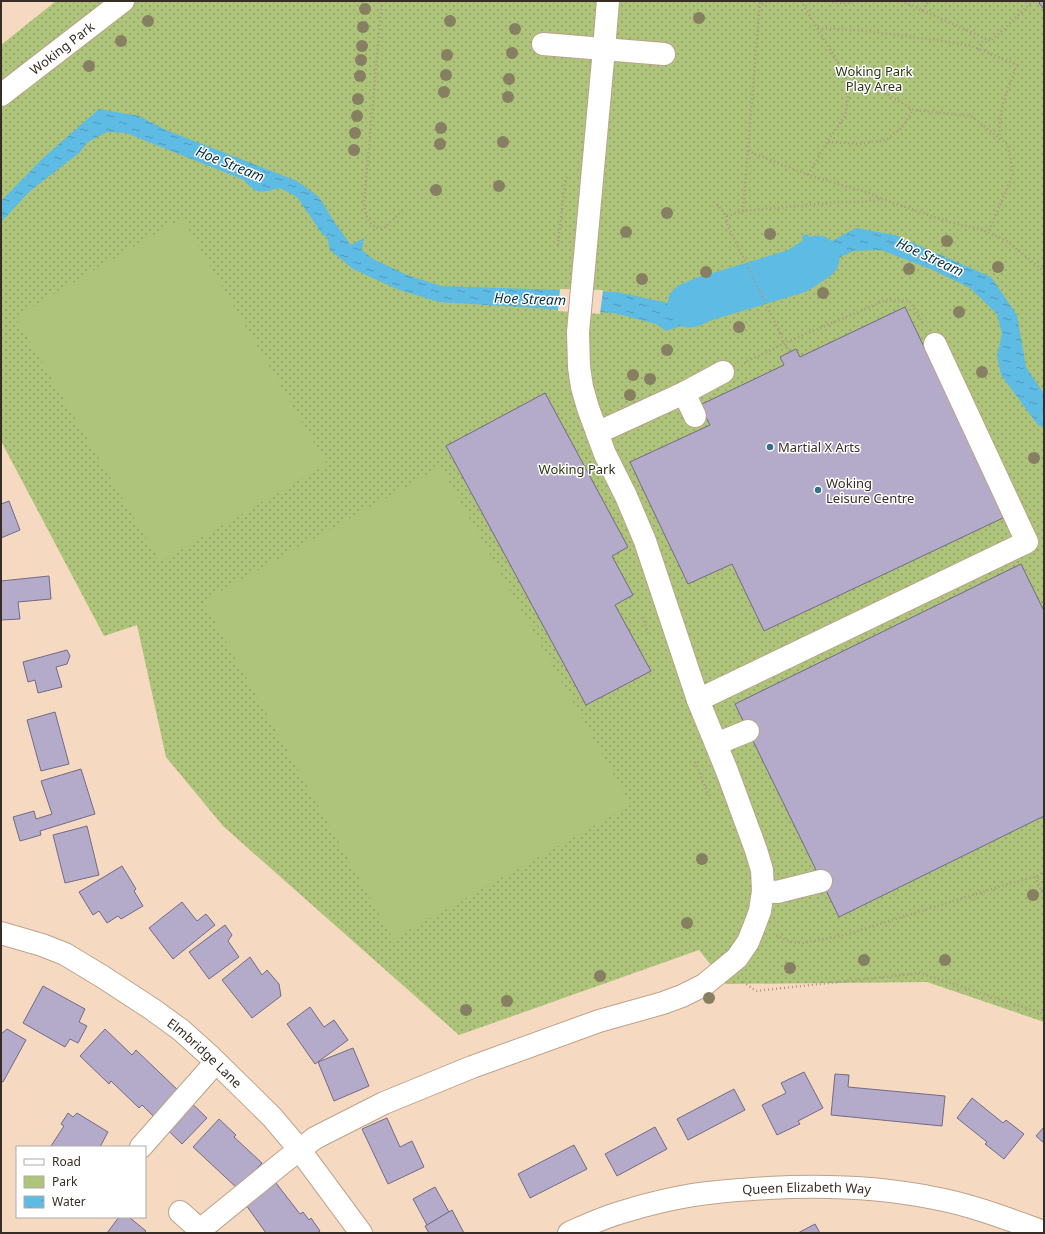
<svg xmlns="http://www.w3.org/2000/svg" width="1045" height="1234" font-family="'Noto Sans',sans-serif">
	<defs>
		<pattern id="green-dots" width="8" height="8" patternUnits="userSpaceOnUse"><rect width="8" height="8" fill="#adc47a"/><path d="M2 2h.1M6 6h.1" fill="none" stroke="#8ea064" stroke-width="1.8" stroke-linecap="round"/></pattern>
		<pattern id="water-ripples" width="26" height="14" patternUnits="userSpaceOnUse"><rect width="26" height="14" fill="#5ebbe4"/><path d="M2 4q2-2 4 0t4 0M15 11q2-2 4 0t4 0" fill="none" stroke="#4f98b9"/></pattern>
	</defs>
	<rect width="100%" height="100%" fill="#f6d9c1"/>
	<path fill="url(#green-dots)" d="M56 1H1044V1022L927 982 726 984 699 950 459 1035 223 826 166 757 137 625 104 636 1 441V45Z"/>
	<g fill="#adc47a">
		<path d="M182 218 327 464 160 562 15 317Z"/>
		<path d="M441 467 631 805 393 939 203 601Z"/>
	</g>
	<g fill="url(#water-ripples)">
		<path d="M99 109 139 116 166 130 297 181 319 197 335 223 351 245 364 238 362 250 373 259 407 275 441 286 617 292 673 304 687 293 719 277 743 272 754 293 727 297 693 322 666 331 656 324 614 313 439 302 399 290 353 269 330 250 327 237 323 235 297 197 280 188C262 192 257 196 244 180L126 133 107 132 88 142 79 153 30 191 1 222V201L43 158Z"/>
		<path d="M856 228 895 235 991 277 1017 315 1026 367 1044 394V428L1038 425 1001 375 997 355 1002 334 997 314 970 288 933 270 881 250 853 251 820 267 811 276 793 285 766 292 756 272 782 270 813 251Z"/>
	</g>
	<path fill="#f6d9c1" d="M560 289 603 290 600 314 558 311Z"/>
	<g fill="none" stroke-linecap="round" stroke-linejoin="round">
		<path stroke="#5ebbe4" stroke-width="7" d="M806 238 817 259"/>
		<path stroke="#5ebbe4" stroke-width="45" d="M690 305 704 299 797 271 817 258"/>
	</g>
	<g fill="#b4aac9" stroke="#736a86">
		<path d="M1041 1H1044V9L1039 3Z"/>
		<path d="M905 307 1005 517 764 631 732 564 688 584 630 462 710 425 700 405 784 365 780 357 796 349 800 357Z"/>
		<path d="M545 393 628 547 612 556 633 595 615 605 651 671 586 705 446 446Z"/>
		<path d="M9 501 20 530 1 538V504Z"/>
		<path d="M1021 564 1044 611V816L839 917 735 704Z"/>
		<path d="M49 576 51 599 18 602 20 619 1 620V581Z"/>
		<path d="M67 650 70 656 67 664 56 667 62 687 38 693 35 680 28 682 23 662Z"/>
		<path d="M55 712 69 764 41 771 27 720Z"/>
		<path d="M81 769 95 814 40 831 41 835 20 841 13 817 34 811 36 819 52 814 41 781Z"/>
		<path d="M87 826 99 875 65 883 53 835Z"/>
		<path d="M122 866 136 889 134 891 143 906 121 919 118 916 107 923 99 911 93 915 79 892Z"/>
		<path d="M182 902 197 921 206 914 215 925 173 959 149 928Z"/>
		<path d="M225 925 232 935 228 941 239 957 209 979 189 952Z"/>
		<path d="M250 957 262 975 267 970 279 984 281 996 252 1018 222 980Z"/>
		<path d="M43 986 85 1009 79 1022 87 1026 78 1043 70 1039 65 1047 23 1023Z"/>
		<path d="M310 1007 324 1027 334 1020 348 1040 315 1064 287 1024Z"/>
		<path d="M7 1029 26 1040 3 1082 1 1081V1034Z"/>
		<path d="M105 1029 132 1055 136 1050 207 1118 182 1144 142 1105 139 1108 111 1081 109 1084 80 1056Z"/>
		<path d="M353 1048 369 1086 334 1101 318 1062Z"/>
		<path d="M804 1072 823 1108 798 1121 800 1124 777 1135 762 1105 786 1093 781 1083Z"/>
		<path d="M835 1074 849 1075 848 1087 945 1096 942 1126 831 1115Z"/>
		<path d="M734 1089 745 1110 688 1140 677 1119Z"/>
		<path d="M972 1098 1003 1123 1006 1120 1024 1134 1004 1159 985 1144 987 1142 957 1118Z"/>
		<path d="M68 1113 73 1117 77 1113 108 1132 100 1147H52L51 1146 64 1126 61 1124Z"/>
		<path d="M387 1118 400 1147 412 1141 424 1167 388 1184 362 1129Z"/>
		<path d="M219 1119 236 1135 234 1137 262 1163 238 1189 193 1147Z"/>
		<path d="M655 1127 667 1149 617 1176 605 1154Z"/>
		<path d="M1044 1127V1143L1036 1136Z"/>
		<path d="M574 1145 587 1169 530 1198 518 1174Z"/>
		<path d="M276 1183 300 1214 303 1212 309 1220 311 1218 320 1231 317 1233H266L246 1205Z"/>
		<path d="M435 1187 449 1212 427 1225 413 1199Z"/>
		<path d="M452 1210 464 1233H429L425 1226 427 1225Z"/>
		<path d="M119 1217H129L146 1231 144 1233H107Z"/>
		<path d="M815 1224 820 1233H798Z"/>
	</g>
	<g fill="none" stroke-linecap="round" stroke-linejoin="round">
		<g stroke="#bda28b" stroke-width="24">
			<g id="minor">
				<path d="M543 44 664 54"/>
				<path id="s1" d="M1 95 123 1"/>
				<path d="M684 393 695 416"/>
				<path d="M597 433 684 393 723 372"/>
				<path d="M698 700 1027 542 935 344"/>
				<path d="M716 744 748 731"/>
				<path d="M763 891 777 892 821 881"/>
				<path id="s2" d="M1 933 42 945 65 954 103 977 152 1009 181 1030 211 1057 272 1117 299 1149 361 1233"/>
				<path d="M141 1147 216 1062"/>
				<path d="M180 1212 200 1230 286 1160 315 1138 384 1103 472 1067 599 1021 663 1003 682 996 704 985 737 958 748 942 754 927 760 911 763 891 762 870 756 850 727 771 698 700 645 541 626 496 605 454 588 408 582 387 579 367 578 332 604 49 608 1"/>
				<path id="s3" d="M569 1233C585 1226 602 1218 619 1213 651 1203 684 1195 717 1192 734 1190 751 1189 768 1188 824 1185 880 1187 934 1198 972 1205 1008 1219 1044 1232"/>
			</g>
		</g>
		<g stroke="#ac9684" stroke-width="2.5" stroke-dasharray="1 3" stroke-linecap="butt">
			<path d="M382 1 364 204C366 216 368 227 383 229L404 209"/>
			<path d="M801 1 840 66 849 91 845 116 827 142 808 175"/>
			<path d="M828 1C838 3 846 5 856 1"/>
			<path d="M901 1 991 41 1033 1"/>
			<path d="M759 7 768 1"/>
			<path d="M922 10 928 1"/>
			<path d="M818 28 866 31 937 40 972 46 1017 65C1008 89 997 113 1000 139"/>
			<path d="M978 49 984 39"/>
			<path d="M840 66 913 110 971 116 1008 145 1013 174 988 233"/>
			<path d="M828 142 860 144 886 140 902 128 913 110"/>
			<path d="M748 151 808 175 869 193 882 199"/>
			<path d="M717 204 726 216 743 211 839 202H861L882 199 946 221 983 230 1008 242 1044 271"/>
			<path d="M743 211 760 1"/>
			<path d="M726 216 728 226 780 333"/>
			<path d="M558 245 565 181 568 177"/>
			<path d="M744 363 787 342 886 300 910 301 923 324"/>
			<path d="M643 617 648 633"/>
			<path d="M695 762 709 796"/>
			<path d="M1035 877 1044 896"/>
			<path d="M776 936 792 942 803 943 844 935 1008 884 1035 877 1044 872"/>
			<path d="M743 982 756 991 920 973 1044 1014"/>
		</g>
		<use href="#minor" stroke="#fff" stroke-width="22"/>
		<path stroke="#ac9684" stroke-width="2.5" stroke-dasharray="1 3" stroke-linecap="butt" d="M780 333 789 353"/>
	</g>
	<g fill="#877f62">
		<circle cx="365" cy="9" r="6"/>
		<circle cx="699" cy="18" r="6"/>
		<circle cx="148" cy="21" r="6"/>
		<circle cx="450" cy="21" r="6"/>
		<circle cx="363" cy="27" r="6"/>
		<circle cx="515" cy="29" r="6"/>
		<circle cx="121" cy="41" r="6"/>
		<circle cx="362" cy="46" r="6"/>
		<circle cx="512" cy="53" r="6"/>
		<circle cx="447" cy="55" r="6"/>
		<circle cx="361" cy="60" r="6"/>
		<circle cx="89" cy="66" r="6"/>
		<circle cx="446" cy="75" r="6"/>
		<circle cx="360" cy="76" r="6"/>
		<circle cx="509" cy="79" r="6"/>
		<circle cx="444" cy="92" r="6"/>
		<circle cx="508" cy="97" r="6"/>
		<circle cx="358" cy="99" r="6"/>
		<circle cx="357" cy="116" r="6"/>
		<circle cx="441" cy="128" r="6"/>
		<circle cx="355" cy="133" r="6"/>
		<circle cx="503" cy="142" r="6"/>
		<circle cx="440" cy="144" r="6"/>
		<circle cx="354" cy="150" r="6"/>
		<circle cx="499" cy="186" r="6"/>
		<circle cx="436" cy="190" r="6"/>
		<circle cx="667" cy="213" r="6"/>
		<circle cx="626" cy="232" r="6"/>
		<circle cx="770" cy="234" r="6"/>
		<circle cx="947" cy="241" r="6"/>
		<circle cx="998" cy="267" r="6"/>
		<circle cx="909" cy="269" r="6"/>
		<circle cx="706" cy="272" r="6"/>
		<circle cx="642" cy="279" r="6"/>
		<circle cx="823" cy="293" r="6"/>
		<circle cx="959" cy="312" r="6"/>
		<circle cx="739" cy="327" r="6"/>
		<circle cx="667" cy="350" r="6"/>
		<circle cx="982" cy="372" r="6"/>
		<circle cx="633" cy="375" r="6"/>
		<circle cx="650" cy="379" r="6"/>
		<circle cx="630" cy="395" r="6"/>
		<circle cx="1034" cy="458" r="6"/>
		<circle cx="702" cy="859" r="6"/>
		<circle cx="1033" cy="895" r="6"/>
		<circle cx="687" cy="923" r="6"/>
		<circle cx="864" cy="960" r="6"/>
		<circle cx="945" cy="960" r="6"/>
		<circle cx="790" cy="968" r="6"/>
		<circle cx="600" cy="976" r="6"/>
		<circle cx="709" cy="998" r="6"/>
		<circle cx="507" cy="1001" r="6"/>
		<circle cx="466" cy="1010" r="6"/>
	</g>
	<g fill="#356f88" stroke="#fff" stroke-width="1.5">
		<circle cx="770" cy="447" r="4"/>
		<circle cx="818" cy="490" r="4"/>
	</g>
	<g text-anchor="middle" stroke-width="3" stroke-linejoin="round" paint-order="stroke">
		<g font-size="13" fill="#382d24" stroke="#fff">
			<text dy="5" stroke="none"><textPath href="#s1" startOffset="77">Woking Park</textPath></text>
			<text dy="5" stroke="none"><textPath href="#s2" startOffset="239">Elmbridge Lane</textPath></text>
			<text dy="5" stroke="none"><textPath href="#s3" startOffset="244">Queen Elizabeth Way</textPath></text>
		</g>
		<g font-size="13" fill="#2c3514" stroke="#fff">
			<text x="874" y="76">Woking Park<tspan x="874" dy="15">Play Area</tspan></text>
			<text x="577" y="474">Woking Park</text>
		</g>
		<g font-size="13" fill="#382d24" stroke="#fff" text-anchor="start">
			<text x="778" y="452">Martial X Arts</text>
			<text x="826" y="488">Woking<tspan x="826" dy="15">Leisure Centre</tspan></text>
		</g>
		<g font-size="14" font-style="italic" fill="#022f3f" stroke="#fff">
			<text transform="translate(230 164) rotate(22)" y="5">Hoe Stream</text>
			<text transform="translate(930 257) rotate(25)" y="5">Hoe Stream</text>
			<text transform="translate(530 299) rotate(2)" y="5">Hoe Stream</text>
		</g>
	</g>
	<rect width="1045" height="1234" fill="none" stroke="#382d24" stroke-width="4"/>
	<rect x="16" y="1146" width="130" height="72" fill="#ffffff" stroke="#afaba7"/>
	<rect x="24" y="1159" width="20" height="6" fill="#ffffff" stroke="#afaba7"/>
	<text x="52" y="1166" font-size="12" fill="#382d24">Road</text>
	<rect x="24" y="1176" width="20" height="12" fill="#adc47a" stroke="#afaba7"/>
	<text x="52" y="1186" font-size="12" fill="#382d24">Park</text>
	<rect x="24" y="1196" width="20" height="12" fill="url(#water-ripples)" stroke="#afaba7"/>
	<text x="52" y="1206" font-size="12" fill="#382d24">Water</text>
</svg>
